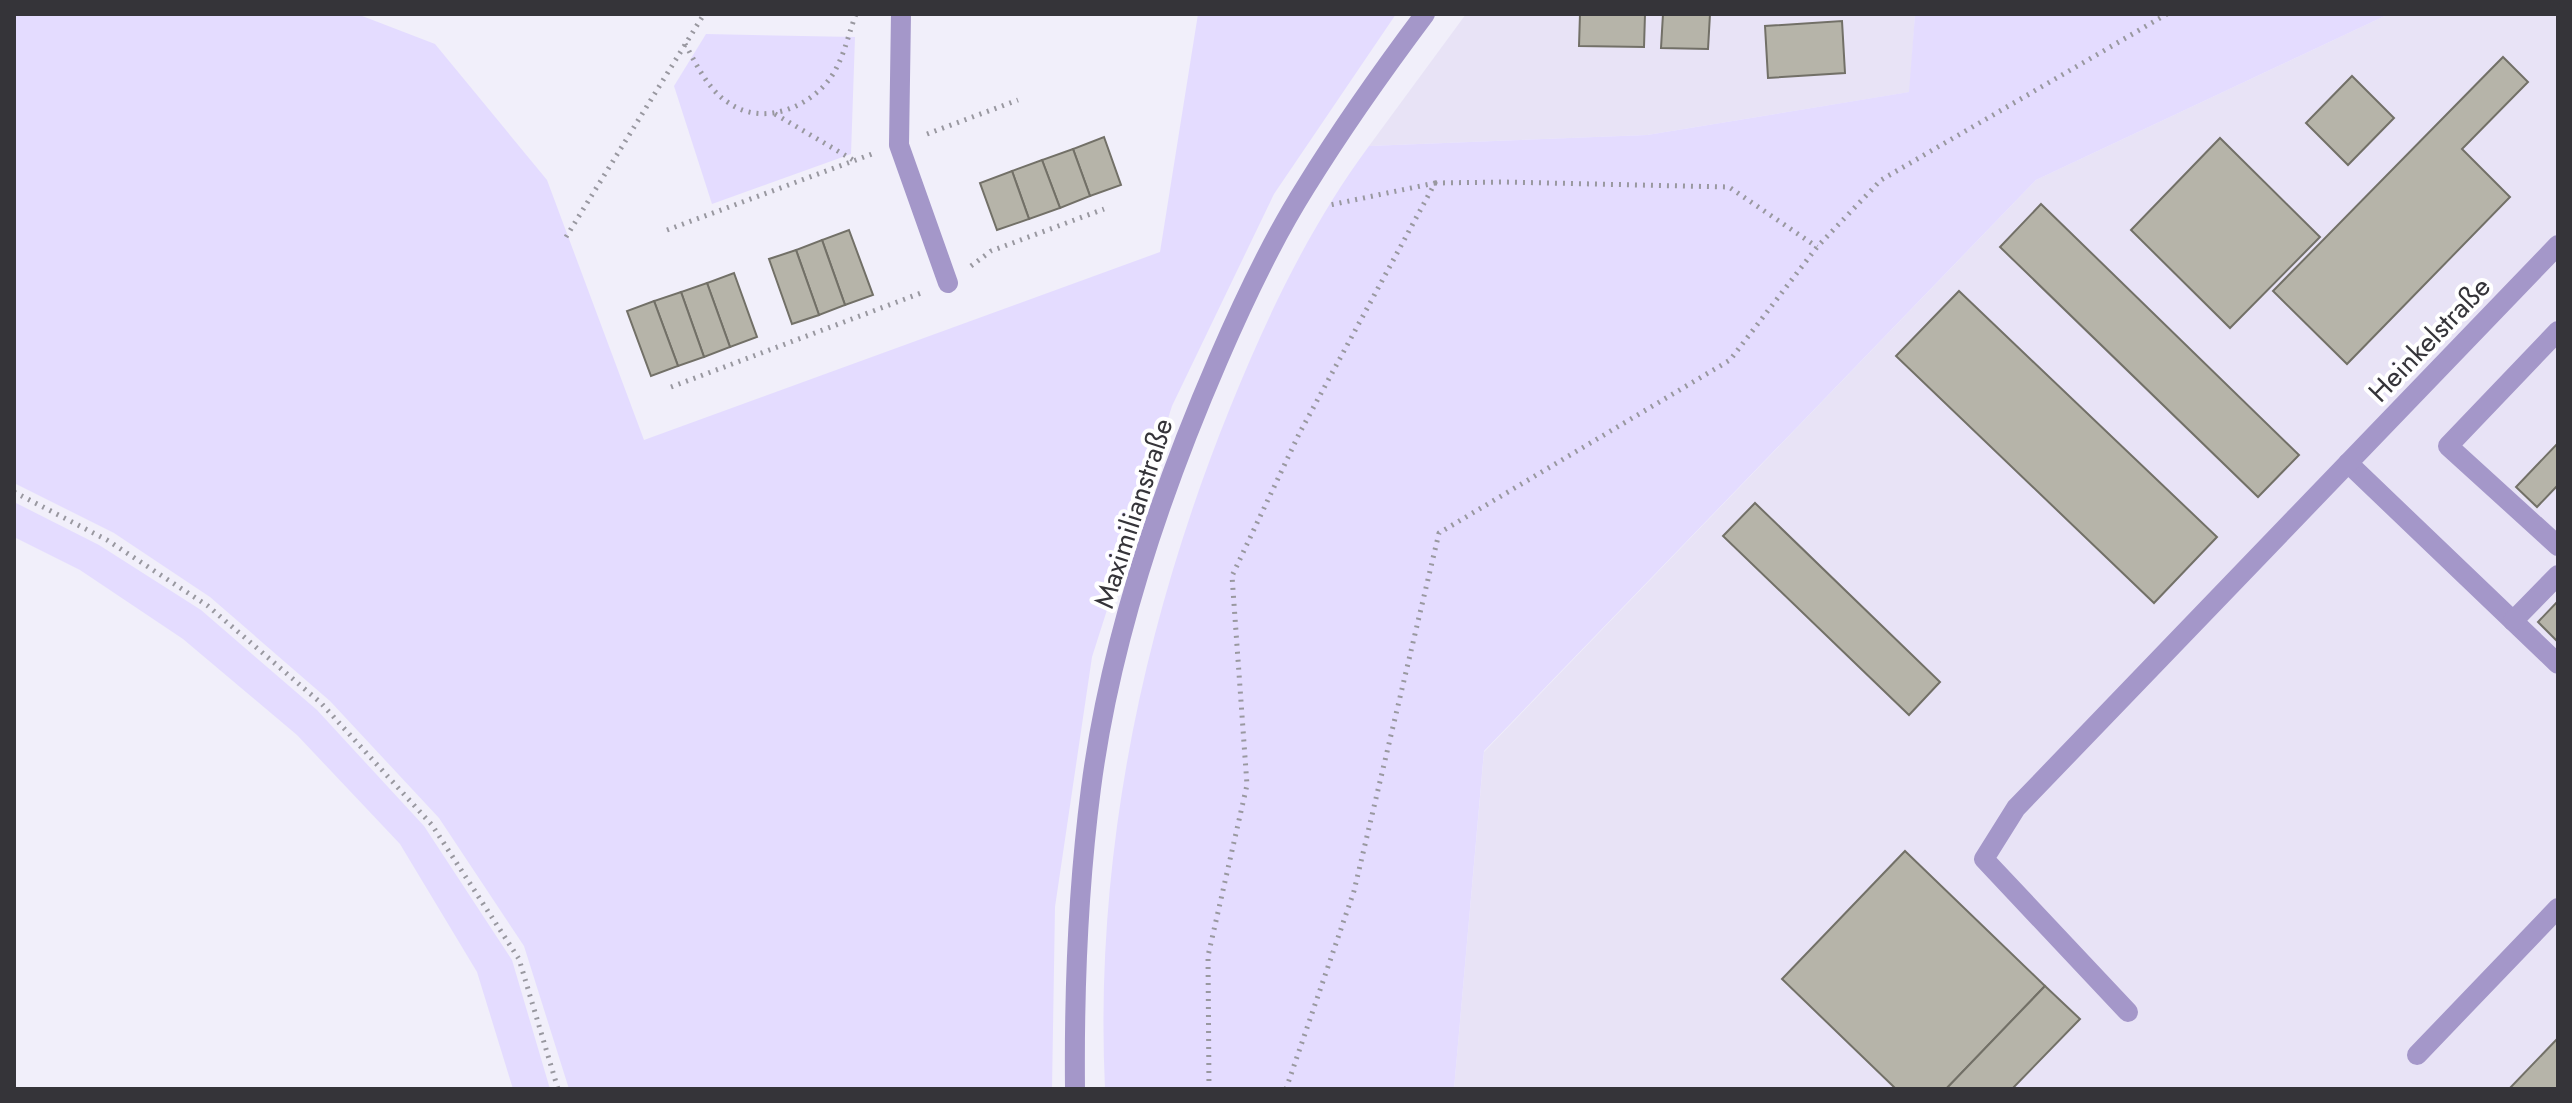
<svg xmlns="http://www.w3.org/2000/svg" width="2572" height="1103" font-family="Jost,sans-serif">
	<rect width="100%" height="100%" fill="#f1effa"/>
	<g fill="#e8e3f6">
		<path d="M1466 14H1915L1910 92 1647 135 1369 146Z"/>
		<path d="M2389 14H2558V1089H1454L1484 752 2036 180Z"/>
	</g>
	<g fill="#e4dcff">
		<path d="M14 14H357L435 44 547 180 644 440 1160 252 1198 14H1396L1274 194 1172 406 1092 657 1055 907 1052 1089H569L524 946 439 818 330 701 210 597 114 533 14 483Z"/>
		<path d="M1915 14H2389L2036 180 1484 751 1454 1089H1105C1094 856 1143 623 1230 408 1267 316 1310 226 1369 146L1647 135 1909 92Z"/>
		<path d="M706 34 855 37 851 154 712 204 674 86Z"/>
		<path d="M14 502 99 545 201 610 317 710 424 826 512 960 550 1089H513L477 972 400 844 297 735 183 639 80 570 14 537Z"/>
	</g>
	<g fill="#b6b4a9" stroke="#727067" stroke-width="2">
		<path d="M1580 14H1645L1644 47 1579 46Z"/>
		<path d="M1663 14H1710L1708 49 1661 48Z"/>
		<path d="M1842 21 1845 73 1768 78 1765 26Z"/>
		<path d="M2503 57 2528 82 2462 149 2510 197 2347 364 2273 291Z"/>
		<path d="M2352 76 2394 118 2348 165 2306 123Z"/>
		<path d="M1104 137 1121 185 1090 196 1073 149Z"/>
		<path d="M2220 138 2320 237 2230 328 2131 230Z"/>
		<path d="M1073 149 1090 196 1060 208 1042 160Z"/>
		<path d="M1042 160 1060 208 1029 219 1012 171Z"/>
		<path d="M1012 171 1029 219 997 230 980 183Z"/>
		<path d="M2041 204 2299 455 2258 497 2000 247Z"/>
		<path d="M849 230 873 295 845 305 822 240Z"/>
		<path d="M822 240 845 305 819 315 796 250Z"/>
		<path d="M796 250 819 315 792 324 769 259Z"/>
		<path d="M734 273 757 337 730 347 707 283Z"/>
		<path d="M707 283 730 347 704 357 681 292Z"/>
		<path d="M1959 291 2217 537 2154 603 1896 356Z"/>
		<path d="M681 292 704 357 678 366 654 301Z"/>
		<path d="M654 301 678 366 651 376 627 311Z"/>
		<path d="M2558 443V485L2537 507 2516 487Z"/>
		<path d="M1755 503 1940 682 1909 715 1723 536Z"/>
		<path d="M2558 601V642L2538 622Z"/>
		<path d="M1905 851 2045 986 1946 1089H1896L1782 979Z"/>
		<path d="M2045 986 2080 1019 2012 1089H1946Z"/>
		<path d="M2558 1038V1089H2509Z"/>
	</g>
	<g fill="none" stroke-linecap="round" stroke-linejoin="round">
		<g stroke="#9998a0" stroke-width="5" stroke-dasharray="2 6" stroke-linecap="butt">
			<path d="M685 44C697 65 708 90 729 103 763 127 810 107 831 77 844 58 848 35 856 14"/>
			<path d="M775 114 853 160"/>
			<path d="M927 134 1018 100"/>
			<path d="M1435 183 1503 182 1729 187 1817 247"/>
			<path d="M667 230 872 154"/>
			<path d="M566 237 704 14"/>
			<path d="M971 266 991 251 1104 209"/>
			<path d="M671 387 921 293"/>
			<path d="M14 492 107 540 208 606 321 703 432 825 519 959 558 1089"/>
			<path d="M1209 1089 1208 956 1247 785 1232 576 1299 434 1435 183 1330 205"/>
			<path d="M1286 1089 1354 891 1439 533 1730 360 1817 247 1881 180 2167 14"/>
		</g>
		<g stroke="#a497c9" stroke-width="20">
			<path d="M901 14 899 145 948 283"/>
			<path d="M2558 331 2448 446 2558 546"/>
			<path d="M2348 463 2558 664"/>
			<path d="M2513 621 2558 575"/>
			<path d="M2128 1012 1984 859 2016 808 2558 245"/>
			<path d="M2417 1055 2558 908"/>
			<path d="M1075 1089C1074 988 1078 888 1091 788 1110 642 1160 494 1218 360 1243 302 1271 242 1305 188 1342 128 1383 70 1425 14"/>
		</g>
	</g>
	<g text-anchor="middle" stroke-width="8" stroke-linejoin="round" paint-order="stroke">
		<g font-size="28" fill="#353439" stroke="#fff">
			<text transform="translate(2429 339) rotate(-46)" y="10">Heinkelstraße</text>
			<text transform="translate(1133 513) rotate(-72)" y="10">Maximilianstraße</text>
		</g>
	</g>
	<rect width="2572" height="1103" fill="none" stroke="#353439" stroke-width="32"/>
</svg>
